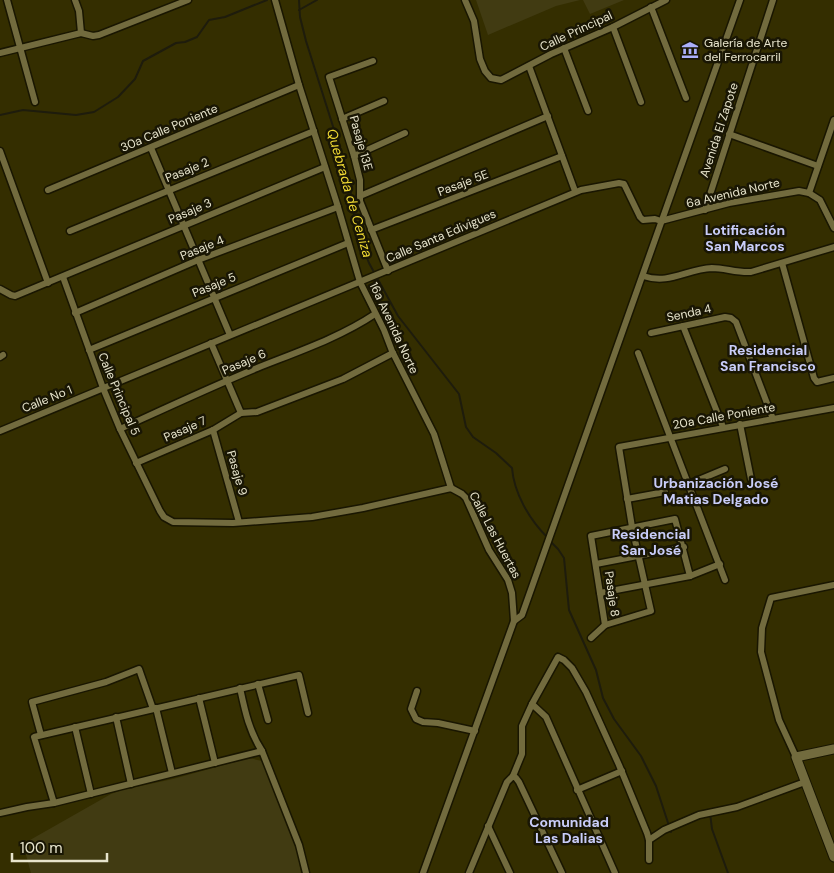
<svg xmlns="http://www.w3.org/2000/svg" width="834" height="873" font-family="'DM Sans',sans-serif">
	<rect width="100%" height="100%" fill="#342e00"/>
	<g fill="#413b12">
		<path d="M476 0H580L556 6 488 35Z"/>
		<path d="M583 0H624L590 14Z"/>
		<path d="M249 758 262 761 264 764 297 851 301 873H31L23 844 111 794 122 790 173 779Z"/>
	</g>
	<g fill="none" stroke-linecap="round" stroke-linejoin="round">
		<g stroke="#1e1c0c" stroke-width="2">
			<path d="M299 0 300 17 306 41 349 177 353 211 362 245 369 263 398 316 459 394 466 427 473 437 496 453 512 468C514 493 529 519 547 537"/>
			<path d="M299 10 317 0"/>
			<path d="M0 115 23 110 76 115 94 112 118 97 135 79 143 61 176 43 185 42 197 37 209 20 225 17 267 0"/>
			<path d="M550 541 558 549 564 558 569 610 596 670 603 698 614 719 641 756 656 786 671 832"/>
			<path d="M710 813 712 829 728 873"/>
		</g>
		<g stroke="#191601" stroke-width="9">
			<g id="street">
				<path d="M7 0 35 102"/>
				<path d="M75 0 79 11 81 33"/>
				<path d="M275 0 299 85 338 207 360 282 384 330 392 351 434 434 451 488"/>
				<path d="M465 0 474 21 480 59 485 71 491 78 501 80 551 54 613 27 666 0"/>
				<path d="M651 7 686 98"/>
				<path d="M613 27 641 102"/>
				<path d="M564 48 588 111"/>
				<path d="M0 53 81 33 93 36 99 35 188 0"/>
				<path d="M373 61 329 77 354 156 360 180V201L388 271"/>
				<path d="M529 66 575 191"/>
				<path d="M342 119 384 101"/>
				<path d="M729 134 818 166"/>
				<path d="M151 148 230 335"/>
				<path d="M0 151 48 283"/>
				<path d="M354 156 405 133"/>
				<path d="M48 190 299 85"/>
				<path d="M809 193 834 120"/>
				<path d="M360 196 548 116"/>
				<path d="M705 210 773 0"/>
				<path d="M371 230 562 156"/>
				<path d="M70 231 314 131"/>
				<path d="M782 263 814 378 817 382 834 378"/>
				<path d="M643 276C670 285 686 269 712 268 725 268 737 273 751 272L834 247"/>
				<path d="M63 277 103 388 120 429 160 511 164 517 173 522 233 523 312 517 363 508 451 488 462 494 466 498 489 550 508 580 512 593 514 621 423 873"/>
				<path d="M0 289 11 295 15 296 325 167"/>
				<path d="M75 313 198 260 338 207"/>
				<path d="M683 326 723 427"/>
				<path d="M651 333 725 317 731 318 736 322 773 419"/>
				<path d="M211 343 241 413"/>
				<path d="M89 350 348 243"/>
				<path d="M638 353 725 580"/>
				<path d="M0 357 3 355"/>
				<path d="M740 424 751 479"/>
				<path d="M120 429C166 408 211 387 257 368 297 352 339 338 375 314"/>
				<path d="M213 430 239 522"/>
				<path d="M0 431 581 190 619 183 624 184 640 217 643 220 655 219 661 221 729 203 799 191 809 193 820 200 834 228"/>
				<path d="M136 463 213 430 241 413 257 412 343 379 393 353"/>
				<path d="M689 484 725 469"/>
				<path d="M627 499 665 492"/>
				<path d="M596 564 684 547"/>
				<path d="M600 593 690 576 720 564"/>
				<path d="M514 621 522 615 740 0"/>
				<path d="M605 625 591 536 675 519 690 576"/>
				<path d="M591 638 605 625 651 611 632 527 619 447 834 408"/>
				<path d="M258 684 268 720"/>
				<path d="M240 688C245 711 249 731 262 751L299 845 306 873"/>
				<path d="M417 691 411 709 416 719 423 722 438 723 475 731"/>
				<path d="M199 698 215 763"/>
				<path d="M156 708 172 773"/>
				<path d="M116 717 131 784"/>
				<path d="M75 727 91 794"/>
				<path d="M41 735 32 702 106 682 139 669 153 709"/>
				<path d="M796 757 779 720 761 652 762 628 771 598 834 585"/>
				<path d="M513 776 522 754V726L532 704"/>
				<path d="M577 790 622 771"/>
				<path d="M54 803 34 737 299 675 308 713"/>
				<path d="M0 813 27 807 54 803 262 751"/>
				<path d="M488 826 510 873"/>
				<path d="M649 840 664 830 699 815 737 807 805 782"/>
				<path d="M469 873 507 782 513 776 516 778 519 782 562 873"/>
				<path d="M615 873 546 717 532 704 558 657 564 660 572 668 586 692 619 765 647 833 649 840V860"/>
			</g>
		</g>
		<g stroke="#191601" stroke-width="11">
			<path id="secondary" d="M834 749 796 757 834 857"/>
		</g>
		<use href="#street" stroke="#726b3e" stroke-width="6"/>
		<use href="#secondary" stroke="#726b3e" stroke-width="9"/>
	</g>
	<defs>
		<g id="museum-bare" transform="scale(1.35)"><path d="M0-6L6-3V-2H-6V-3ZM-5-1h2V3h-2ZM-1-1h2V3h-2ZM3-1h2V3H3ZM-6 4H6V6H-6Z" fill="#abaffb" stroke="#191604" stroke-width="2.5" paint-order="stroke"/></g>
	</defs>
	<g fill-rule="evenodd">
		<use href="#museum-bare" x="690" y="50"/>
	</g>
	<g text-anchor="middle" stroke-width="5" stroke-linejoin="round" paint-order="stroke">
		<g font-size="12" fill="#e7e4cc" stroke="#191604">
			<text transform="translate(576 31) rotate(-25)" y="4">Calle Principal</text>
			<text transform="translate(169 128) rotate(-23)" y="4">30a Calle Poniente</text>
			<text transform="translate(719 130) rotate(-72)" y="4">Avenida El Zapote</text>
			<text transform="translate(361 143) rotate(74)" y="4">Pasaje 13E</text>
			<text transform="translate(187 170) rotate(-22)" y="4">Pasaje 2</text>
			<text transform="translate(463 183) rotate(-21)" y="4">Pasaje 5E</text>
			<text transform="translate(733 193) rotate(-13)" y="4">6a Avenida Norte</text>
			<text transform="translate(190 211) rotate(-23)" y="4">Pasaje 3</text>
			<text transform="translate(441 236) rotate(-23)" y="4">Calle Santa Edivigues</text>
			<text transform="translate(202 248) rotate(-22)" y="4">Pasaje 4</text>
			<text transform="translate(214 285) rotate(-22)" y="4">Pasaje 5</text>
			<text transform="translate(689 313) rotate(-12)" y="4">Senda 4</text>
			<text transform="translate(394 328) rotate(65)" y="4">16a Avenida Norte</text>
			<text transform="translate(244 362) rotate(-23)" y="4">Pasaje 6</text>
			<text transform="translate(119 394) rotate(67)" y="4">Calle Principal 5</text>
			<text transform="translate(47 399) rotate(-22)" y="4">Calle No 1</text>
			<text transform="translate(724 416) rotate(-10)" y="4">20a Calle Poniente</text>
			<text transform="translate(185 429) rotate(-24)" y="4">Pasaje 7</text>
			<text transform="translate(237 473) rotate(74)" y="4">Pasaje 9</text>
			<text transform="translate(495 535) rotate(62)" y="4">Calle Las Huertas</text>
			<text transform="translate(612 594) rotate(82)" y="4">Pasaje 8</text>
		</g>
		<g font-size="12" fill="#e7e4cc" stroke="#191604" text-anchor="start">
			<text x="704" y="47">Galería de Arte<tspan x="704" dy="14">del Ferrocarril</tspan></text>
		</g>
		<g font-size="14" font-style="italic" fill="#edd733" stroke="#191604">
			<text transform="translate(350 193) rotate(74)" y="5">Quebrada de Ceniza</text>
		</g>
		<g font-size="14" font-weight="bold" fill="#c9cdf9" stroke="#191604">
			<text x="745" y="235">Lotificación<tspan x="745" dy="16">San Marcos</tspan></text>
			<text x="768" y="355">Residencial<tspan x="768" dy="16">San Francisco</tspan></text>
			<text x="716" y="488">Urbanización José<tspan x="716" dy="16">Matias Delgado</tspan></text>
			<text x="651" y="539">Residencial<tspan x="651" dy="16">San José</tspan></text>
			<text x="569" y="827">Comunidad<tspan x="569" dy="16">Las Dalias</tspan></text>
		</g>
	</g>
	<path d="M12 853v8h95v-8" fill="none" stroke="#e7e4cc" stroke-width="2.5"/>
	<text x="20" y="853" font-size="15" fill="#e7e4cc" stroke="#191604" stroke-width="4" paint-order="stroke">100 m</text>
</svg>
